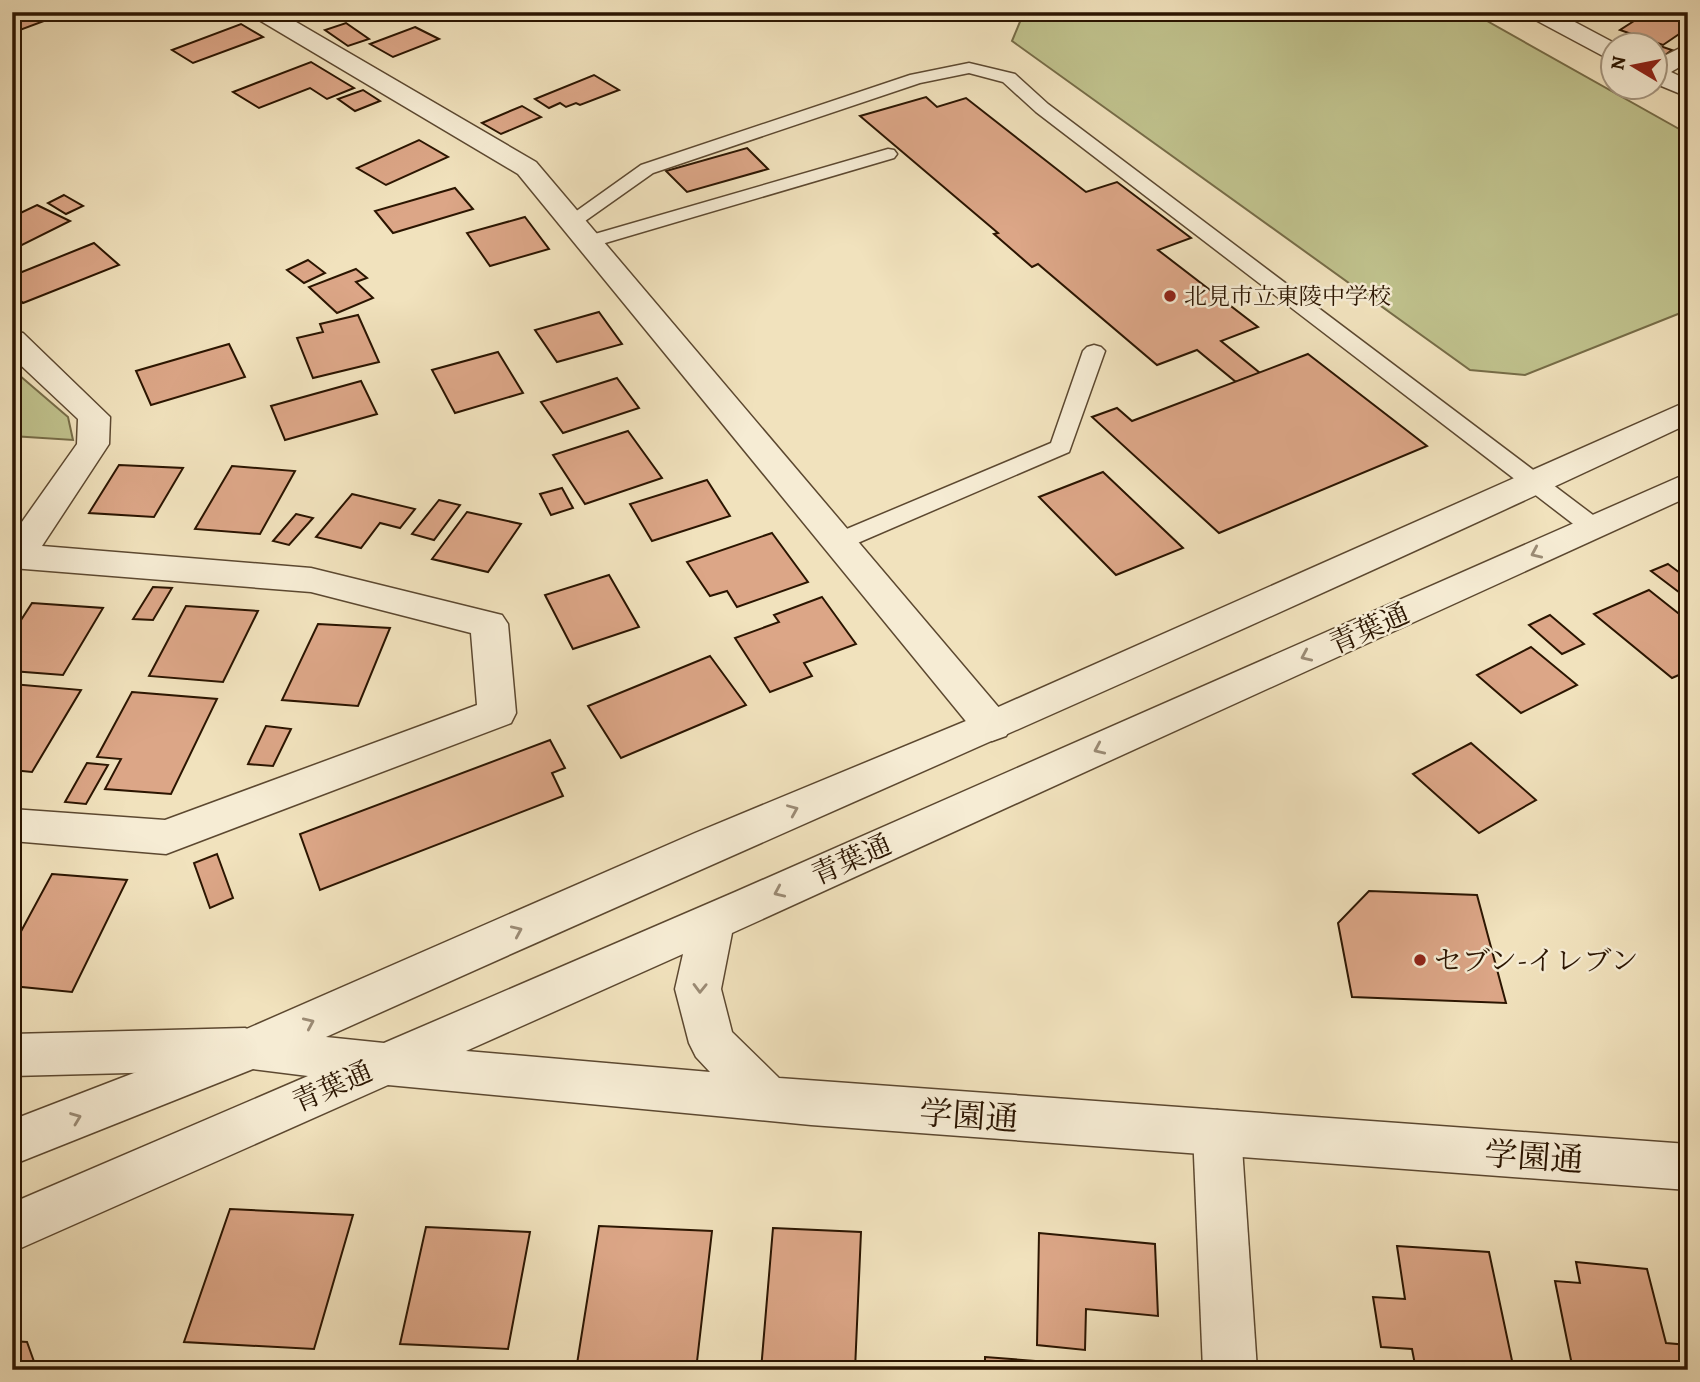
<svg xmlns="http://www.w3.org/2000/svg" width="1700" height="1382" font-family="Alegreya,'Noto Serif JP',serif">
	<rect width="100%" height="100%" fill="#f1e2bd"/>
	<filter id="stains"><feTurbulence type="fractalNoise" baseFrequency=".00286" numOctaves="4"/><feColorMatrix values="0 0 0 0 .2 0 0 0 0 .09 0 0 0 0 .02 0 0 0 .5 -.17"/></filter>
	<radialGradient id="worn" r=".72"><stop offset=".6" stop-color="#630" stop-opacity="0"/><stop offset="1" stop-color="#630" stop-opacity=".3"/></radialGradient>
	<g fill="#c0c28d" stroke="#766c47" stroke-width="2">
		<path d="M1024 12H1471L1688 134V310L1525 375 1470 370 1012 41Z"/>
		<path d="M12 369 68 417 73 440 12 436Z"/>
	</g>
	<g fill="#dca687" stroke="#2b1501" stroke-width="2">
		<path d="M12 12H68L20 30 12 25Z"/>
		<path d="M1648 12 1688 24V28L1663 45 1620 30Z"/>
		<path d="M346 23 369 39 348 46 325 30Z"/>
		<path d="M241 24 263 37 193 63 172 50Z"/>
		<path d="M415 27 439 39 393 57 370 44Z"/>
		<path d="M1654 44 1672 50 1657 61 1654 60Z"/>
		<path d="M311 62 354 88 327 99 310 88 259 108 233 92Z"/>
		<path d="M594 75 619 90 580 105 576 103 566 107 560 103 549 108 535 99Z"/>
		<path d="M363 90 380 101 355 111 338 99Z"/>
		<path d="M926 97 937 107 966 98 1086 192 1117 182 1191 238 1158 250 1258 327 1221 341 1260 373 1236 382 1197 350 1157 365 1038 264 1032 267 994 234 998 233 860 116Z"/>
		<path d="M522 106 541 117 501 134 482 123Z"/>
		<path d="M419 140 448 157 386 185 357 168Z"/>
		<path d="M747 148 768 169 687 192 666 171Z"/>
		<path d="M455 188 473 209 393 233 375 211Z"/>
		<path d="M64 195 83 206 66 214 48 203Z"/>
		<path d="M37 205 70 221 12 250V217Z"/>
		<path d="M525 217 549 249 490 266 467 233Z"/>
		<path d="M94 243 119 265 23 303 12 293V276Z"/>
		<path d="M308 260 325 273 304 283 287 270Z"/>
		<path d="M356 269 367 278 356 282 373 298 337 313 309 287Z"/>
		<path d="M599 312 622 344 557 362 535 330Z"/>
		<path d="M358 315 379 362 313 378 297 338 323 332 320 324Z"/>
		<path d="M229 344 245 377 151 405 136 371Z"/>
		<path d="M498 352 523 393 455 413 432 370Z"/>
		<path d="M1308 354 1427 446 1219 533 1092 417 1117 408 1132 421Z"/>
		<path d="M617 378 639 408 563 433 541 402Z"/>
		<path d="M361 381 377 414 285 440 271 406Z"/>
		<path d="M628 431 662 478 585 504 553 455Z"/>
		<path d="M119 465 183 468 154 517 89 513Z"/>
		<path d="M232 466 295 471 260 534 195 529Z"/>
		<path d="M1103 472 1183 548 1116 575 1039 497Z"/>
		<path d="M707 480 730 516 652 541 630 504Z"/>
		<path d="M562 488 573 508 551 515 540 494Z"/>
		<path d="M352 494 415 509 400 528 380 523 361 548 316 537Z"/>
		<path d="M439 500 460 505 434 540 412 534Z"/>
		<path d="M467 512 521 524 488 572 432 559Z"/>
		<path d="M296 514 313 518 289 545 273 541Z"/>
		<path d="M772 533 808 582 737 607 727 591 710 596 687 562Z"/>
		<path d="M1668 564 1688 579V599L1651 571Z"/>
		<path d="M609 575 639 627 573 649 545 595Z"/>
		<path d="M153 587 172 588 153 620 133 619Z"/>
		<path d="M1649 590 1688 621V671L1672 678 1594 614Z"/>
		<path d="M822 597 856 644 804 663 812 676 770 692 735 638 779 622 774 615Z"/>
		<path d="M32 603 103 608 63 675 12 671V634Z"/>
		<path d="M186 606 258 611 223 682 149 676Z"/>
		<path d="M1550 615 1584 644 1562 654 1529 625Z"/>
		<path d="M318 624 390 628 358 706 282 700Z"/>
		<path d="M1531 647 1577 685 1521 713 1477 675Z"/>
		<path d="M710 656 746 705 621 758 588 706Z"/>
		<path d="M12 684 81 690 32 772 12 770Z"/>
		<path d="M132 692 217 699 171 794 105 789 121 759 97 757Z"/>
		<path d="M266 726 291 729 273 766 248 764Z"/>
		<path d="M550 740 565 768 552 773 563 796 320 890 300 834Z"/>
		<path d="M1471 743 1536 800 1479 833 1413 774Z"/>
		<path d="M87 763 108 765 86 804 65 802Z"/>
		<path d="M217 854 233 898 210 908 194 863Z"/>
		<path d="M52 874 127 880 72 992 12 986V948Z"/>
		<path d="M1369 891 1477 895 1506 1003 1352 997 1338 923Z"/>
		<path d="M230 1209 353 1215 314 1349 184 1342Z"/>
		<path d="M599 1226 712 1231 696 1370H576Z"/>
		<path d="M426 1227 530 1232 508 1349 400 1344Z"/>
		<path d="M773 1228 861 1232 855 1370H761Z"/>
		<path d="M1039 1233 1155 1244 1158 1316 1086 1309 1085 1350 1037 1345Z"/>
		<path d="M1397 1246 1489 1252 1514 1370H1416L1412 1349 1381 1347 1373 1297 1405 1299Z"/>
		<path d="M1576 1262 1647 1269 1666 1343 1688 1345V1370H1573L1555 1281 1580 1283Z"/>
		<path d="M12 1341 27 1342 37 1370H12Z"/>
		<path d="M985 1357 1100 1366V1370H985Z"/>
	</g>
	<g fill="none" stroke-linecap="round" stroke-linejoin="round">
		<g stroke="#5c4830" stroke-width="3">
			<g id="service">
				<path d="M969 63 1015 74 1048 104 1601 521 1605 527 1601 533 1593 535 1585 533 1036 112 1003 82 969 73 920 83 653 173 578 226H564L561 222 641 165 910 75Z"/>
				<path d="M888 149 894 150 897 154 894 158 595 246H581L578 242 581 238Z"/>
				<path d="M1094 345 1101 347 1105 351 1069 452 846 548 838 550 830 548 826 542 830 536 1051 443 1083 351 1087 347Z"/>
			</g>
		</g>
		<g stroke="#5c4830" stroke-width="3">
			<g id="minor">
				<path d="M251 12H279L536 162 1006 716 1012 726 1006 736 992 741 978 736 518 174 254 17Z"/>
				<path d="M1527 12H1556L1620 46H1612V58L1603 56 1530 17Z"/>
				<path d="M1688 44V62L1671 72 1688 80V97L1654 83V61Z"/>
				<path d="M12 331 23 333 110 417 109 444 42 546 311 568 502 615 508 624 516 713 511 723 166 854 12 841V809L165 820 477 705 471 633 311 592 12 568V536L77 444 78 419 12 357Z"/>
				<path d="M245 1028 261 1034 268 1049 261 1064 245 1070 12 1076V1034Z"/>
				<path d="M1217 1110 1234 1116 1241 1132 1257 1370H1203L1193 1132 1200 1116Z"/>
			</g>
		</g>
		<g stroke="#5c4830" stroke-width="3">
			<path id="tertiary" d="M1688 401V424C1238 637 780 832 326 1037L384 1043 735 892 1688 473V497L732 933 721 989 732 1032 779 1078 1688 1144V1190L811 1125 388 1085 12 1252V1203L308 1076 253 1069 12 1165V1120L235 1034 695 833 978 716ZM683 954 675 989 689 1043 696 1057 710 1072 466 1051Z"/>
		</g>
		<use href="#service" fill="#f6ecd4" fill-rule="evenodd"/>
		<use href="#minor" fill="#f6ecd4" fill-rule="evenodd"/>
		<use href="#tertiary" fill="#f6ecd4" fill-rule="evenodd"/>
	</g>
	<defs><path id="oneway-chevron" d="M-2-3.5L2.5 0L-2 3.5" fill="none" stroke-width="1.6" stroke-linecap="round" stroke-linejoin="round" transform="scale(1.75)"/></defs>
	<g stroke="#9b8b75">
		<use href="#oneway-chevron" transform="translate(1536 553) rotate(156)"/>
		<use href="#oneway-chevron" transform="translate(1306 656) rotate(156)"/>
		<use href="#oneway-chevron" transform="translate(1099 749) rotate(156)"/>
		<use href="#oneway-chevron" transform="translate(793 810) rotate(-23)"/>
		<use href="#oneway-chevron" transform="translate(779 892) rotate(156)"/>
		<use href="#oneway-chevron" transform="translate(517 931) rotate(-24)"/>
		<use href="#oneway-chevron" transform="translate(700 988) rotate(91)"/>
		<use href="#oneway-chevron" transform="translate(309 1023) rotate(-24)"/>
		<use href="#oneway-chevron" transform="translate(76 1118) rotate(-21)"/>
	</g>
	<g fill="#8f2418" stroke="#f6ecd4" stroke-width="2.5">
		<circle cx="1170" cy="296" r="7"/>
		<circle cx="1420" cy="960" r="7"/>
	</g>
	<g text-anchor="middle" stroke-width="5" stroke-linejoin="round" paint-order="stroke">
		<g font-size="23" fill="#2b1501" stroke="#f6ecd4" text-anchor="start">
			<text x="1184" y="304">北見市立東陵中学校</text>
		</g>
		<g font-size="28" fill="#2b1501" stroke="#f6ecd4">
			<text transform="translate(1369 628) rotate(-24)" y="10">青葉通</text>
			<text transform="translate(851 859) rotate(-24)" y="10">青葉通</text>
			<text transform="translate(332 1086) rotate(-24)" y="10">青葉通</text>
		</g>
		<g font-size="28" fill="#2b1501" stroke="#f6ecd4" text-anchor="start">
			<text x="1434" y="970">セブン-イレブン</text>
		</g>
		<g font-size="33" fill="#2b1501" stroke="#f6ecd4">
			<text transform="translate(969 1115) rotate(4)" y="12">学園通</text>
			<text transform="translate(1534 1156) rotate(4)" y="12">学園通</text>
		</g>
	</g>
	<rect width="1700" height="1382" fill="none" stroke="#f1e2bd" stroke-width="42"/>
	<rect x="14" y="14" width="1672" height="1354" fill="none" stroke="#2b1501" stroke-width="3.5"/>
	<rect x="21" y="21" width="1658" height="1340" fill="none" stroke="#2b1501" stroke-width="2"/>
	<g transform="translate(1634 66) rotate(280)"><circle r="33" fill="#f6ecd4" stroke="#a59680" stroke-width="2"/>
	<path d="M0-5L12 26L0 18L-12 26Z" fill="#8f2418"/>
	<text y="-10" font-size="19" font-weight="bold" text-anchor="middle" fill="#2b1501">N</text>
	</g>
	<rect width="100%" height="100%" filter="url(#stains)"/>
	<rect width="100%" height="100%" fill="url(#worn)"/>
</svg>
